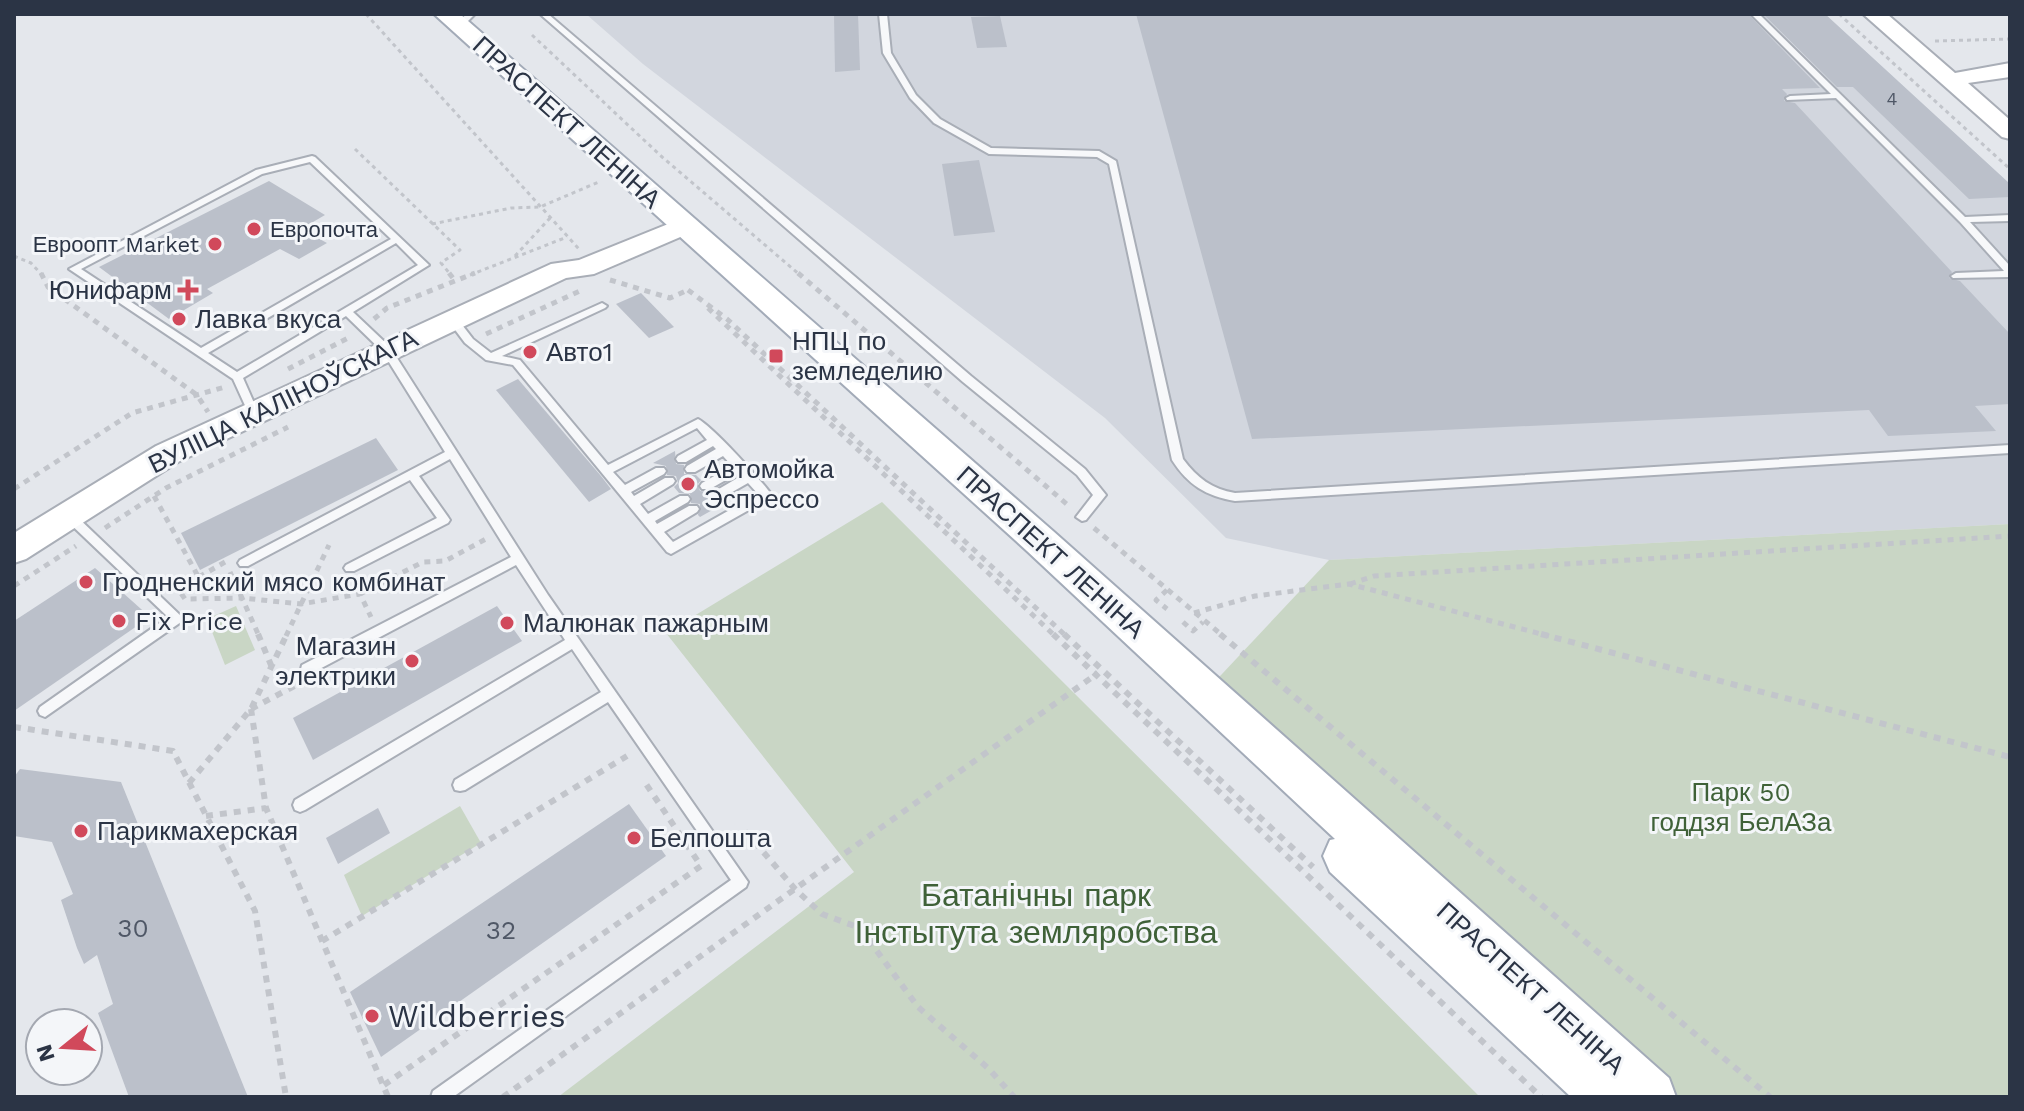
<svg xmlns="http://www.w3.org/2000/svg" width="2024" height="1111" font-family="'Work Sans',sans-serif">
	<rect width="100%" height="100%" fill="#e4e7ec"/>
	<path fill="#d2d6de" d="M586 14H1825L2010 184V524L1329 560 1226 538 1105 418 643 64Z"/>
	<g fill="#c9d6c5">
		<path d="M882 502 1480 1097H558L854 872 666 633Z"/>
		<path d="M2010 524V1097H1663L1206 691 1329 560Z"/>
		<path d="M236 606 255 650 225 665 207 619Z"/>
		<path d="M460 806 481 843 362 916 344 875Z"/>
	</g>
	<g fill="#bbc0ca">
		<path d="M834 14H858L860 70 835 72Z"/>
		<path d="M1136 14H1748L1820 88 1782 89 1787 94 1784 101 1795 103 1952 272 1949 278 1960 281 2010 334V404L1975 406 1996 431 1888 436 1869 410 1252 439Z"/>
		<path d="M1763 14H1825L2010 184V197L1969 199 1853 87H1837Z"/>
		<path d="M1000 16 1007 47 977 48 971 17Z"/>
		<path d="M979 160 995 232 954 236 942 164Z"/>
		<path d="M269 181 325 215 301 229 327 243 299 259 280 249 207 289 213 293 169 319 99 267Z"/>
		<path d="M641 293 674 327 649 338 616 304Z"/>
		<path d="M518 379 601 476 611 489 589 502 496 390Z"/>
		<path d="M376 438 398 470 200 570 181 533Z"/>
		<path d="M675 451 676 464 684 465V474L696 475 701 480 698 484 700 491 709 492 710 501 723 504 700 517 698 515 700 504 691 503 690 494 679 493 674 487 678 483 676 476 667 475 666 466 653 463Z"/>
		<path d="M95 568 150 617 14 711V621Z"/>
		<path d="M497 606 522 641 313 760 293 718Z"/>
		<path d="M20 769 121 782 248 1097H129L98 1013 113 1004 97 955 84 964 77 948 61 900 73 894 52 842 14 836V777Z"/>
		<path d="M629 804 666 856 381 1057 350 992Z"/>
		<path d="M378 808 390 833 338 864 326 838Z"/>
	</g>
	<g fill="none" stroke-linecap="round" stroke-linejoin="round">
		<g stroke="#a9aeb7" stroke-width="4">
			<g id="lane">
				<path d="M467 14H475L462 27H456V23Z"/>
				<path d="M540 14H548L971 376 1085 469 1106 495 1086 520 1082 521 1076 517 1093 495 1077 475 963 382Z"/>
				<path d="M879 14H887L891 53 916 95 940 119 991 148 1099 151 1116 161 1183 459C1197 478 1212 489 1235 493L2010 445V453L1235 501C1206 496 1188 485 1172 460L1109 164 1097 157 989 154 934 123 910 98 883 53Z"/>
				<path d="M1751 14H1759L1965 217 2010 215V221L1970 222 2010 266V277L1953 278 1951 276 1956 273 2004 271 1960 222 1836 98 1787 100 1786 98 1790 96 1831 94Z"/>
				<path d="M312 156 315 157 429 265 353 312 390 347 548 595 748 882 746 887 453 1097H431L433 1091 731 880 608 702 465 790 460 791 455 790 453 785 455 780 601 692 572 649 305 810 300 812 295 810 293 805 295 800 565 640 516 565 312 673 307 675 302 673 301 669 302 665 511 557 450 459 419 476 448 517 450 520 448 523 354 571H346L344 568 346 565 437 518 410 480 248 566H240L238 563 240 560 445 452 382 351 346 316 243 378 258 412 253 416 248 412 233 379 69 269 256 170ZM310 162 391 239 201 348 81 269 262 174ZM396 243 418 265 237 372 208 353Z"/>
				<path d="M602 303 607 306 605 308 502 356 520 360 608 465 698 419C713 427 760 479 772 495L770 498 671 554 667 552 513 365 486 360 465 343 447 319 452 316 456 317 473 339 491 353ZM697 428 707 440 678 456 676 459 678 462H686L713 446 716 449 687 466 685 469 687 472H695L723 456 732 466 702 483 700 486 702 489H710L738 473 741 476 712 493 710 496 712 499H720L748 483 758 494 673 542 664 532 697 512 699 509 697 506H689L657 524 655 521 688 502 690 499 688 496H680L648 514 640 504 673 484 675 481 673 478H665L634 496 631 492 664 474 666 471 664 468H656L625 485 613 472Z"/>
				<path d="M68 511 72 512 183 618 181 622 45 717 40 715 38 711 40 707 168 617 64 518 62 515Z"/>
			</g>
		</g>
		<g stroke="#a9aeb7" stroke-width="4">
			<g id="secondary">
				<path d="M1863 14H1887L1955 73 2010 63V77L1968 83 2010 120V139L2002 137Z"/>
				<path d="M683 218 696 226 692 232 594 274 566 278 178 462 26 559 14 563V533L156 446 551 264 579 260Z"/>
			</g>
		</g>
		<g stroke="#a3abb8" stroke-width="4">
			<path id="primary" d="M434 14H460L1053 531 1669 1078 1676 1097H1571L1330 872 1323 856 1330 840 1335 839 1027 551Z"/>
		</g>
		<g stroke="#c2c5cb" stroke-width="3" stroke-dasharray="4 4" stroke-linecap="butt">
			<path d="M366 14 579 249"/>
			<path d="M1839 14 2010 169"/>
			<path d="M532 35 661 156 800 275"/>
			<path d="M1935 41 2010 39"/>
			<path d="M355 149 460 250 441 263 451 275"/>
			<path d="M432 224 511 208 540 207 601 181"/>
			<path d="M14 256 31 263 42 275"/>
			<path d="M515 256 550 218"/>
			<path d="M470 275 567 237"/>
		</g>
		<g stroke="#c2c5cb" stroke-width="5" stroke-dasharray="6 6" stroke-linecap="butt">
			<path d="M41 273 48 287 197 395 208 412"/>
			<path d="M449 273 456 282"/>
			<path d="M798 273 1069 506"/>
			<path d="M610 280 670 298 688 290"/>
			<path d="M688 290 727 319 1066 636"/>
			<path d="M708 308 1055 636"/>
			<path d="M374 319 387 308 475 273"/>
			<path d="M486 334 582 290"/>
			<path d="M288 369 350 337"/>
			<path d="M14 489 132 413 225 387"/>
			<path d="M154 496 199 578"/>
			<path d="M105 528 166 488 288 427"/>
			<path d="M1094 528 1223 636"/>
			<path d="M225 562 178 589 185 599 242 598 259 636"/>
			<path d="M230 572 242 598 301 604 360 594 371 617"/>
			<path d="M1350 584 1374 576 2010 536"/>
			<path d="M14 586 76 546"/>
			<path d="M1167 590 1156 600 1167 609"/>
			<path d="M360 594 423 562 445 561 486 539"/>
			<path d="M1194 613 1255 596 1349 584 1549 636"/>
			<path d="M1183 622 1193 631 1203 622"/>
			<path d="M286 636 329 545"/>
		</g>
		<g stroke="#c2c5cb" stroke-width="6" stroke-dasharray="7 7" stroke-linecap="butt">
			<path d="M258 634 271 665"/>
			<path d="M1053 634 1541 1097"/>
			<path d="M1064 634 1313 867"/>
			<path d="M1220 634 1770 1097"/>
			<path d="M1541 634 2010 757"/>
			<path d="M251 709 300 683"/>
			<path d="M251 709 266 808 388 1097"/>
			<path d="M14 727 173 751 255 911 286 1097"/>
			<path d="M189 783 251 709 287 634"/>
			<path d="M206 816 266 808"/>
			<path d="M734 843 747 833 795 889 822 914 860 928 918 1007 989 1069 1014 1097"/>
			<path d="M322 941 627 756"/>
			<path d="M384 1085 701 866 646 784"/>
			<path d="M503 1097 1098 673"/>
		</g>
		<use href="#lane" fill="#f7f8fa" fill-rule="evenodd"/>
		<use href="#secondary" fill="#fff" fill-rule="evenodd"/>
		<use href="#primary" fill="#fff" fill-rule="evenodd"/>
	</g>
	<g fill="#d1495b" stroke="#f4f6f9" stroke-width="3">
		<circle cx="254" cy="229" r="8"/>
		<circle cx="215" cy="244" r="8"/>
		<path d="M184 278h8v8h8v8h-8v8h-8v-8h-8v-8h8z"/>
		<circle cx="179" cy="319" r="8"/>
		<circle cx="530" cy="352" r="8"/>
		<rect x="768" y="348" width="16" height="16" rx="4"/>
		<circle cx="688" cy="484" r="8"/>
		<circle cx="86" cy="582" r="8"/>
		<circle cx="119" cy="621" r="8"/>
		<circle cx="507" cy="623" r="8"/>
		<circle cx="412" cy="661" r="8"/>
		<circle cx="81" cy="831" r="8"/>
		<circle cx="634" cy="838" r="8"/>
		<circle cx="372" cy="1016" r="8"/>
	</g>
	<g text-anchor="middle" stroke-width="6" stroke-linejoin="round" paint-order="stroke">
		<g font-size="18" fill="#4f5766">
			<text x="1892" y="105">4</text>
		</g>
		<g font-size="22" fill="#2b3445" stroke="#f4f6f9" text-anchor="start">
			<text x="270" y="237">Европочта</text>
			<text x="199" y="252" text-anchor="end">Евроопт Market</text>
		</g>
		<g font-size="26" fill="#2b3445" stroke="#f4f6f9">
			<text transform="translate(567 122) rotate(42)" y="9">ПРАСПЕКТ ЛЕНІНА</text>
			<text transform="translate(283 401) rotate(-26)" y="9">ВУЛІЦА КАЛІНОЎСКАГА</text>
			<text transform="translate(1051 552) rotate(42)" y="9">ПРАСПЕКТ ЛЕНІНА</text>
			<text transform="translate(1531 988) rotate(42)" y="9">ПРАСПЕКТ ЛЕНІНА</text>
		</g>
		<g font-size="26" fill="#2b3445" stroke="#f4f6f9" text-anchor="start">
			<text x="172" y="299" text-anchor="end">Юнифарм</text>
			<text x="195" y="328">Лавка вкуса</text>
			<text x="792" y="350">НПЦ по<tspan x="792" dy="30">земледелию</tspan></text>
			<text x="546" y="361">Авто1</text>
			<text x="704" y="478">Автомойка<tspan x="704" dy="30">Эспрессо</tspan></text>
			<text x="102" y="591">Гродненский мясо комбинат</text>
			<text x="135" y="630">Fix Price</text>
			<text x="523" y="632">Малюнак пажарным</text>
			<text x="396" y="655" text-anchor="end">Магазин<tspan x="396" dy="30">электрики</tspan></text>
			<text x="97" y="840">Парикмахерская</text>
			<text x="650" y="847">Белпошта</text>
		</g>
		<g font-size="26" fill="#3f6138" stroke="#f4f6f9">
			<text x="1741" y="801">Парк 50<tspan x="1741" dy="30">годдзя БелАЗа</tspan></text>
		</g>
		<g font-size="26" fill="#4f5766">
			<text x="133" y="937">30</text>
			<text x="501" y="939">32</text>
		</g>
		<g font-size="32" fill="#3f6138" stroke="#f4f6f9">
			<text x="1036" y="906">Батанічны парк<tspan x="1036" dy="37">Інстытута земляробства</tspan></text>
		</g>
		<g font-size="32" fill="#2b3445" stroke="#f4f6f9" text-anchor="start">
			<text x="388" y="1027">Wildberries</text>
		</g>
	</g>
	<rect width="2024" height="1111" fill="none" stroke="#2b3445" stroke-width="32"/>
	<g transform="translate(64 1047) rotate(252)"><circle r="38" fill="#f4f6f9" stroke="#a4a8b1" stroke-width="2"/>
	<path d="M0-6L14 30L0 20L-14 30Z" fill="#d1495b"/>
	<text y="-12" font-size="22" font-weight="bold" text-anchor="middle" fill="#2b3445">N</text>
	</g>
</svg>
